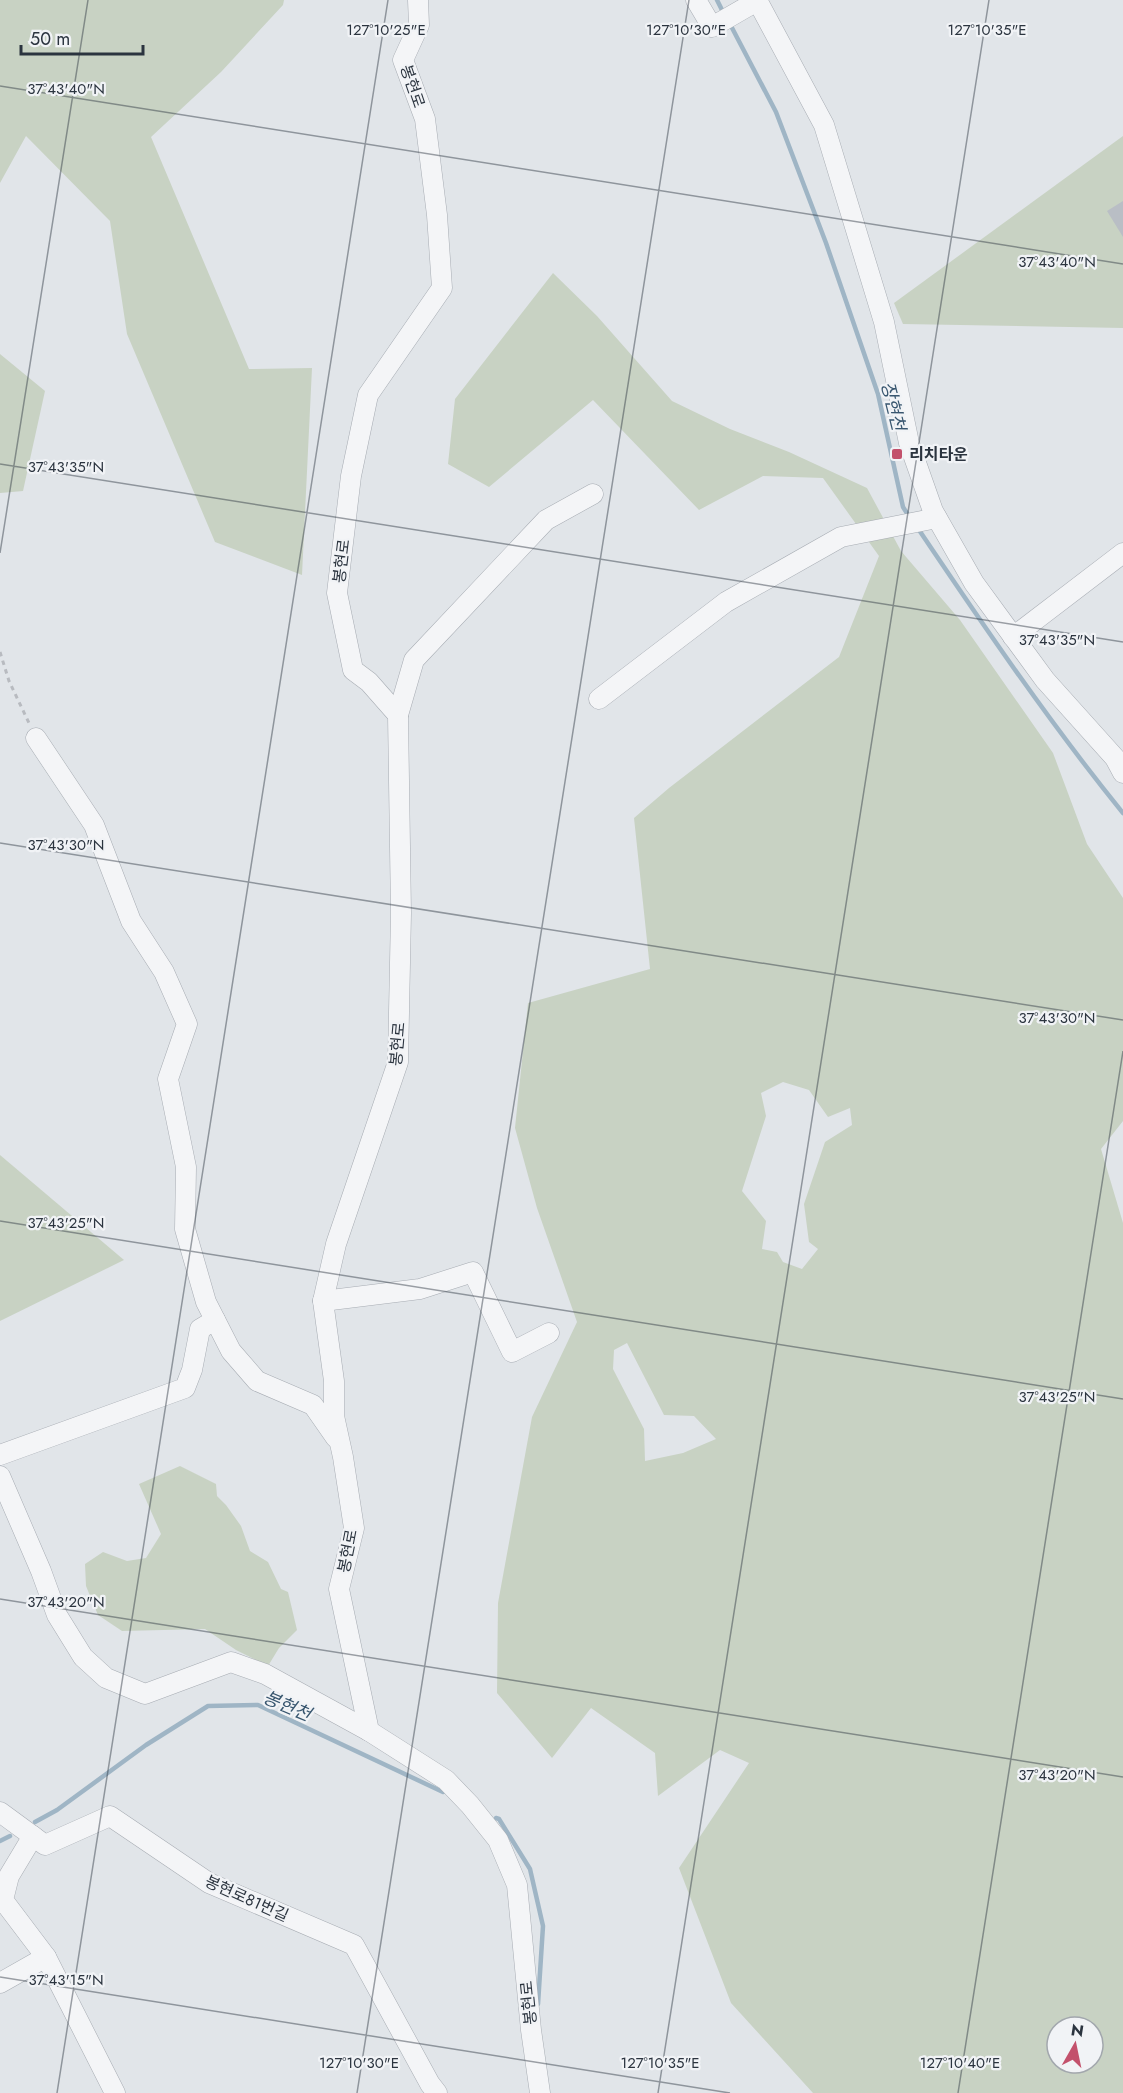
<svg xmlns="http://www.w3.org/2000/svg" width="1123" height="2093" font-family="Jost,'Noto Sans KR',sans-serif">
	<rect width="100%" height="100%" fill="#e1e5e9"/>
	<g fill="#c8d2c3" fill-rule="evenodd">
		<path d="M0 0H284L283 5 221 72 151 137 249 369 312 368 302 575 215 542 127 334 110 221 26 136 0 183Z"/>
		<path d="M1123 136V328L903 324 894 303Z"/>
		<path d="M553 273 597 316 672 401 730 429 789 452 867 488 901 551 960 620 1053 753 1087 844 1123 898V1121L1101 1149 1123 1223V2093H813L731 2003 679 1868 749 1763 720 1750 658 1796 655 1753 591 1708 552 1758 497 1693 498 1603 532 1417 577 1322 537 1208 515 1128 528 1003 650 969 634 818 669 788 839 657 879 556 823 478 763 476 699 510 593 400 489 487 448 464 455 399ZM783 1082 809 1090 828 1117 850 1108 852 1125 825 1142 804 1204 809 1242 818 1249 802 1269 783 1262 777 1252 762 1249 766 1221 742 1191 766 1116 761 1093ZM627 1343 664 1415 694 1416 716 1439 683 1453 645 1461 644 1429 613 1369 614 1350ZM1057 2027H1093V2063H1057Z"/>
		<path d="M0 354 45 391 23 491 0 493Z"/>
		<path d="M0 1155 124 1260 0 1321Z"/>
		<path d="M180 1466 216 1484 217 1496 226 1505 241 1526 250 1551 268 1562 281 1589 288 1592 297 1630 279 1648 268 1666 236 1650 205 1629 122 1631 98 1615 86 1586 85 1564 103 1552 127 1561 146 1558 161 1534 139 1484Z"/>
	</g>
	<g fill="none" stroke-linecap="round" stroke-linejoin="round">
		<g stroke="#9fb5c5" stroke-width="4.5">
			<path d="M717 0 724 14"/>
			<path d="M730 24 776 112 826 243 878 394 903 507 910 518"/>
			<path d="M917 527C983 625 1049 722 1123 813"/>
			<path d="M496 1818 499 1819 530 1869 543 1926 538 2004"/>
			<path d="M35 1822 57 1810 146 1745 208 1706 258 1705 443 1792"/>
			<path d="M0 1841 10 1836"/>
		</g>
	</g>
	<path fill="#b9bec5" d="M1123 201V237L1107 211Z"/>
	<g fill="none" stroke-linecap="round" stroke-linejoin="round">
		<g stroke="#a7acb3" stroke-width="21">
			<g id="minor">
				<path d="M418 0 419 25 403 60 425 119 437 215 442 288 368 395 351 476 337 593 353 670 369 682 398 715 401 913 398 1062 336 1244 323 1301 334 1381V1416L343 1457 354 1528 339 1589 369 1731 446 1780 470 1805 498 1840 517 1885 531 2030 540 2093"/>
				<path d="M696 0 712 27 757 1"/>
				<path d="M757 0 824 125 884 322 909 443 933 511 974 583 1045 680 1115 758 1123 773"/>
				<path d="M1013 637 1123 553"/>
				<path d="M599 699 726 602 841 537 937 518"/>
				<path d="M398 715 414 660 546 520 593 494"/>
				<path d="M36 738 94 825 131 921 164 972 187 1024 168 1079 186 1167 185 1229 206 1302 231 1351 257 1381 313 1405 336 1438"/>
				<path d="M323 1301 420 1289 473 1272 512 1352 549 1333"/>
				<path d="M0 1455 185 1388 192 1370 200 1329 215 1320"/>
				<path d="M0 1476 41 1571 57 1615 83 1657 106 1678 145 1694 231 1662 265 1674 369 1731"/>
				<path d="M0 1812 45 1845 110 1816 209 1883 354 1945 430 2084 437 2093"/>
				<path d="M46 1957 115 2093"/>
				<path d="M0 1983 46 1957 3 1900 9 1876 33 1836"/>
			</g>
		</g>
		<path stroke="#b8bbc0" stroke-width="3" stroke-dasharray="4.5 4.5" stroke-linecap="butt" d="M0 652 9 681 29 723"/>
		<use href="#minor" stroke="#f4f5f7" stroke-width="20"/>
	</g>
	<path fill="none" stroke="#2b343f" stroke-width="1.5" stroke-opacity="0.45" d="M0 86 1123 264M0 464 1123 642M0 553 88 0M0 843 1123 1020M0 1221 1123 1399M0 1599 1123 1777M0 1977 730 2093M57 2093 388 0M357 2093 689 0M658 2093 989 0M958 2093 1123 1051"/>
	<rect fill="#c3516c" stroke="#f1f3f6" stroke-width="2" x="891" y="448" width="12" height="12" rx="3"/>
	<g text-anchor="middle" stroke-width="4.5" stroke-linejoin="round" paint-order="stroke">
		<g font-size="16" fill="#2b343f" stroke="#f1f3f6">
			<text transform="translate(413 86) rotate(71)" y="6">봉현로</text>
			<text transform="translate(341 561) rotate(-83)" y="6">봉현로</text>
			<text transform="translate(397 1044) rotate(-85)" y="6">봉현로</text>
			<text transform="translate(347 1551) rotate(-79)" y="6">봉현로</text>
			<text transform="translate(247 1898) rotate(24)" y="6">봉현로81번길</text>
			<text transform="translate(528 2003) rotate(-96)" y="6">봉현로</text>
		</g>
		<g font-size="16" font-weight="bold" fill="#2b343f" stroke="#f1f3f6" text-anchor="start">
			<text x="909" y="460">리치타운</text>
		</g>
		<g font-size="18" font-style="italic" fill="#38566f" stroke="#f1f3f6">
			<text transform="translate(893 406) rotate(76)" y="6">장현천</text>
			<text transform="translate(287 1706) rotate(23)" y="6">봉현천</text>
		</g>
	</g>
	<g font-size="15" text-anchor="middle" fill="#2b343f" stroke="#f1f3f6" stroke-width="4.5" stroke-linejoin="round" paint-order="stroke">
		<text x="386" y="35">127°10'25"E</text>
		<text x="686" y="35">127°10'30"E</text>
		<text x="987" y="35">127°10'35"E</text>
		<text x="66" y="94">37°43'40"N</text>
		<text x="1057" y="267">37°43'40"N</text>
		<text x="66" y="472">37°43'35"N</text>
		<text x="1057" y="645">37°43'35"N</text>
		<text x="66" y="850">37°43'30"N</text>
		<text x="1057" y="1023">37°43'30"N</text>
		<text x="66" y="1228">37°43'25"N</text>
		<text x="1057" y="1402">37°43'25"N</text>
		<text x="66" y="1607">37°43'20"N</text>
		<text x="1057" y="1780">37°43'20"N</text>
		<text x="66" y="1985">37°43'15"N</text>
		<text x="359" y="2068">127°10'30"E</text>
		<text x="660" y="2068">127°10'35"E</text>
		<text x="960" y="2068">127°10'40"E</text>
	</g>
	<g transform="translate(1075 2045) rotate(9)"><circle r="28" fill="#f1f3f6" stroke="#a2a7ad" stroke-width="1.5"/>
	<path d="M0-4.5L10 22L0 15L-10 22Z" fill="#c3516c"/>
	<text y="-9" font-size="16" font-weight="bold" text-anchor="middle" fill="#2b343f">N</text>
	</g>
	<path d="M21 45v9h122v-9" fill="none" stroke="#2b343f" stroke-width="3"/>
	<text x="30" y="45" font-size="18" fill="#2b343f" stroke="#f1f3f6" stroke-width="4.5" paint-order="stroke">50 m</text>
</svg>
